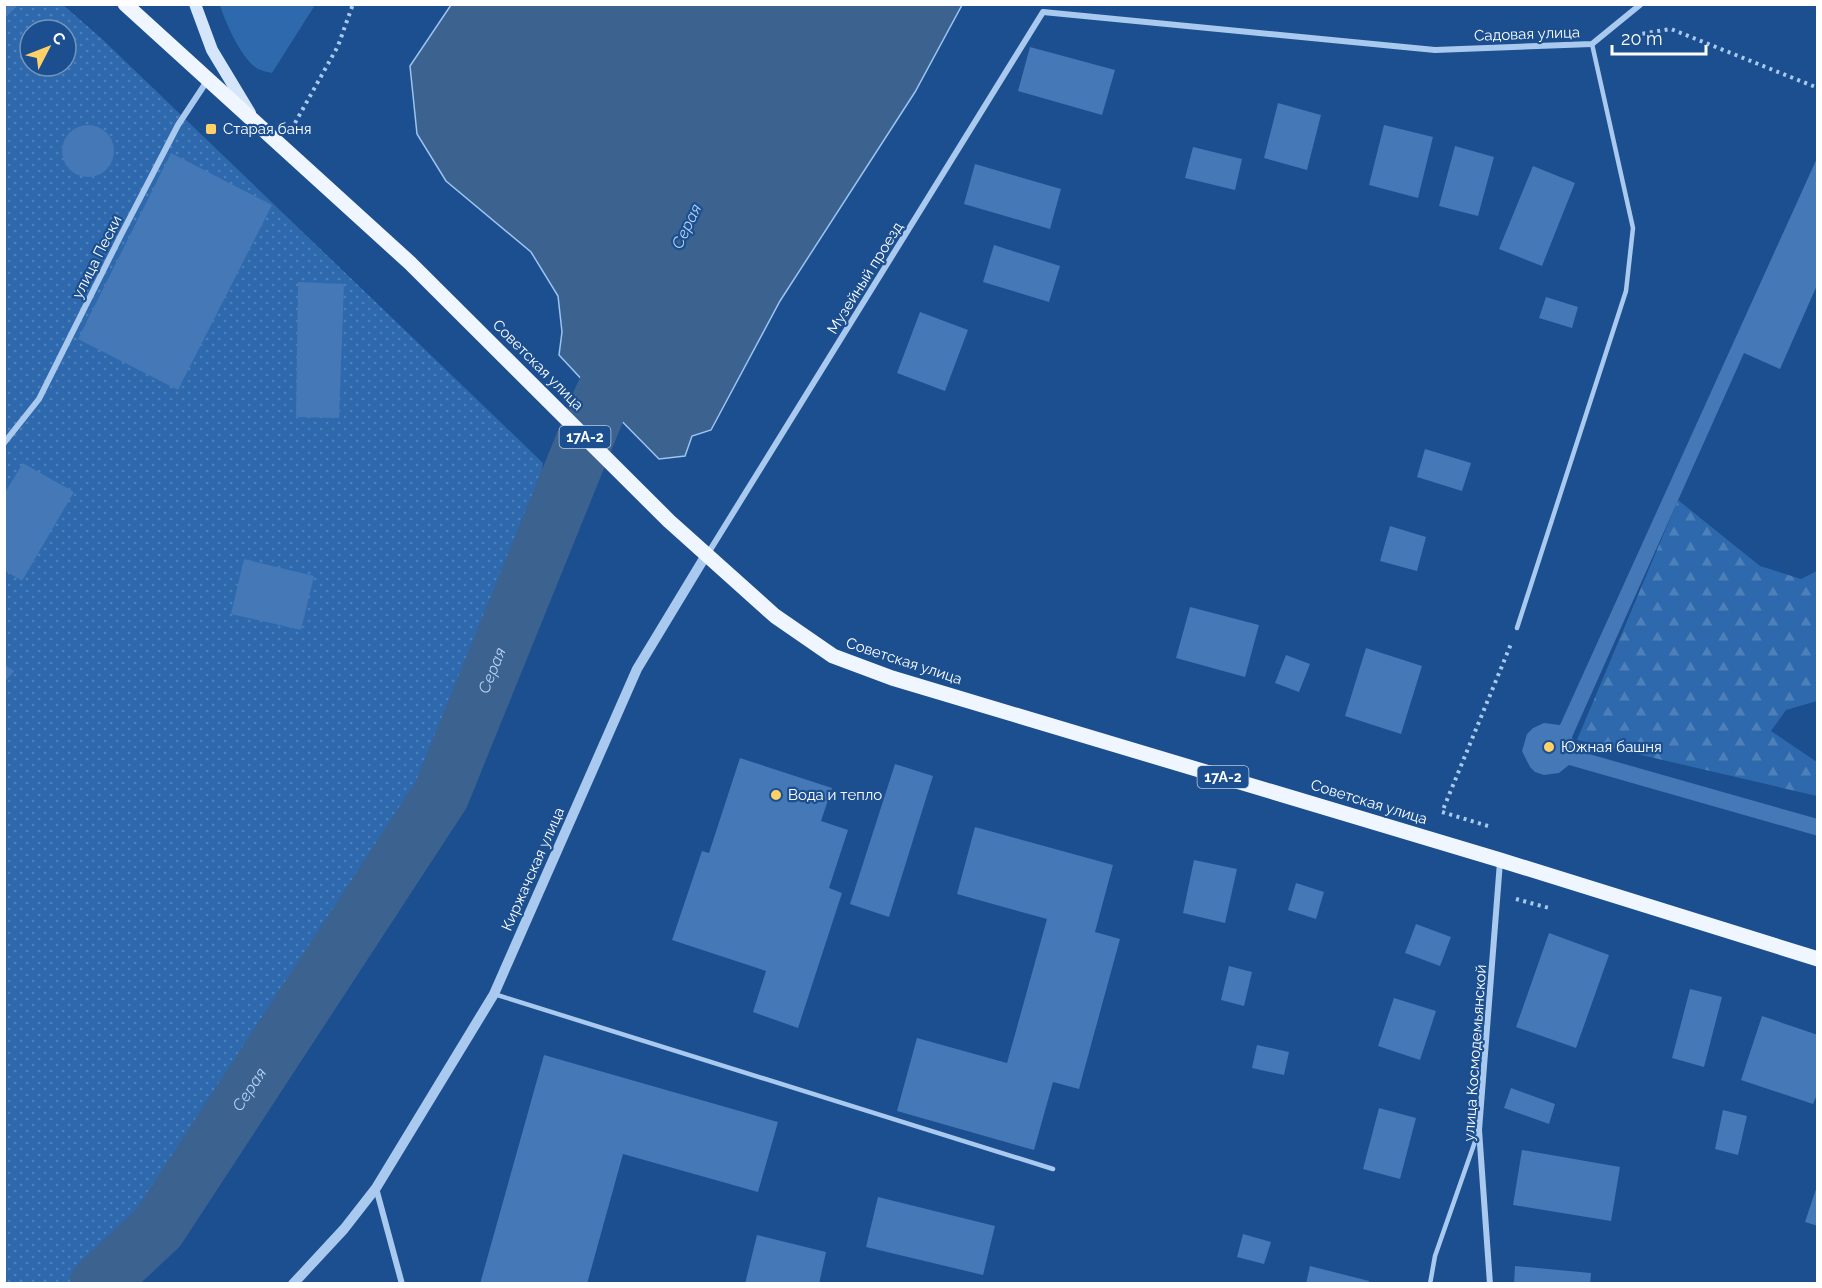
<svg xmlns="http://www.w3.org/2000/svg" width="1822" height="1288" font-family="Raleway,sans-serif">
	<defs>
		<pattern id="forest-firs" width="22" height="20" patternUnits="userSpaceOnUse" patternTransform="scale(1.5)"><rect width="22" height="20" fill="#2e69ad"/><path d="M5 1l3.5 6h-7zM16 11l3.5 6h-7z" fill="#4d80b9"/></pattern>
		<pattern id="park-dots" width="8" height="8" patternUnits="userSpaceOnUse" patternTransform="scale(1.5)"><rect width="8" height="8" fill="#2e69ad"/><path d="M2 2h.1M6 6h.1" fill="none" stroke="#4d80b9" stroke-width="1.8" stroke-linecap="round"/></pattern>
	</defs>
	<rect width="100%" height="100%" fill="#1b4f8f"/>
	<path fill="#2e69ad" d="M220 5V4L315 5 272 73C268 72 262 71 258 69 242 60 225 22 220 5Z"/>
	<path fill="url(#forest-firs)" d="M1678 500 1760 566 1801 579 1817 571V701L1786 710 1771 731 1817 762V796L1577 740Z"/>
	<path fill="url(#park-dots)" fill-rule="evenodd" d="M62 4 102 39 543 463 528 579 444 740 368 874 221 1100 113 1248 72 1283 5 1284 4 5ZM30 30H66V66H30Z"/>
	<path fill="#3c6290" stroke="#9cc4f0" stroke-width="1.5" d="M451 5V4L962 5 915 92 780 301 711 430 692 436 685 456 659 459 601 400 559 355 562 332 558 296 531 252 446 181 417 134 410 66Z"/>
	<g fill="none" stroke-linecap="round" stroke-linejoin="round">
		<path stroke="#3c6290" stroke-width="57" id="s1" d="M98 1284 158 1228 441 795 601 400 635 329"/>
	</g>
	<g fill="#4478b7">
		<path d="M4 4H19L4 19Z"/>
		<path d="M1030 47 1115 70 1102 115 1018 91Z"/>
		<path d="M1278 103 1321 115 1307 170 1264 158Z"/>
		<circle cx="88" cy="151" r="26"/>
		<path d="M1384 125 1433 137 1418 198 1369 185Z"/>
		<path d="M1455 146 1494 157 1478 216 1439 206Z"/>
		<path d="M1193 147 1242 159 1235 190 1185 178Z"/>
		<path d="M171 153 272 205 178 390 78 339Z"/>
		<path d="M1818 156V283L1780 369 1744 353 1572 737 1575 750 1818 819V836L1569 765 1559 773 1544 775 1535 772 1530 767 1522 751 1527 734 1533 728 1544 723 1560 725Z"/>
		<path d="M975 164 1061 189 1050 229 964 204Z"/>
		<path d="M1533 166 1575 183 1542 266 1499 249Z"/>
		<path d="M994 245 1060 266 1049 302 983 282Z"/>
		<path d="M298 282 344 284 339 418 296 417Z"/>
		<path d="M1546 297 1578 307 1572 328 1539 318Z"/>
		<path d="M920 312 968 330 945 391 897 373Z"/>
		<path d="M1425 449 1471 463 1462 491 1417 477Z"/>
		<path d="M23 463 74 492 22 581 4 570V494Z"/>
		<path d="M1390 526 1426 537 1417 571 1380 561Z"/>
		<path d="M244 559 314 576 301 630 231 614Z"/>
		<path d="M1190 607 1259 625 1245 677 1176 658Z"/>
		<path d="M1366 648 1422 666 1401 734 1345 716Z"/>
		<path d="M1286 655 1310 664 1299 692 1275 683Z"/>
		<path d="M4 664 14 671 4 683Z"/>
		<path d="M740 758 832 788 821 821 848 830 829 888 842 893 798 1028 753 1012 766 971 672 940 702 851 709 853Z"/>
		<path d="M895 764 933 776 889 917 850 904Z"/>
		<path d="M975 827 1113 865 1095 932 1120 939 1079 1089 1053 1082 1034 1150 897 1111 917 1038 1007 1063 1047 919 957 894Z"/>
		<path d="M1194 860 1237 869 1225 923 1183 913Z"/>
		<path d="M1296 883 1324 892 1316 919 1288 910Z"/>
		<path d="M1416 924 1451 937 1440 966 1405 953Z"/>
		<path d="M1549 933 1609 955 1576 1048 1516 1027Z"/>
		<path d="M1229 966 1252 972 1244 1006 1221 1000Z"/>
		<path d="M1690 989 1722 997 1704 1067 1672 1058Z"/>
		<path d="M1394 998 1436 1011 1420 1060 1378 1046Z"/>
		<path d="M1762 1016 1818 1035V1092L1813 1104 1741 1080Z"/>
		<path d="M1257 1045 1289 1052 1284 1075 1252 1068Z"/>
		<path d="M544 1055 778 1122 758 1192 623 1154 587 1284H480Z"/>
		<path d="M1511 1088 1555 1104 1549 1124 1504 1108Z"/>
		<path d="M1379 1108 1416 1118 1400 1179 1363 1169Z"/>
		<path d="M1723 1110 1747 1116 1738 1155 1715 1149Z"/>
		<path d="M1522 1150 1620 1167 1611 1221 1513 1205Z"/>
		<path d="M1817 1186H1818V1226L1805 1222Z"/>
		<path d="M878 1197 995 1226 983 1275 866 1247Z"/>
		<path d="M1243 1234 1271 1242 1264 1264 1237 1257Z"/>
		<path d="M757 1235 826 1252 819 1284H745Z"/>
		<path d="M1310 1266 1369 1281 1368 1284H1306Z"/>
		<path d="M1515 1266 1591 1273 1590 1284H1514Z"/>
	</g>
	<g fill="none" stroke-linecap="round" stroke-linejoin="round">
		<g stroke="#a9c9ee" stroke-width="4" stroke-dasharray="3 4.5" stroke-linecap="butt">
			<path d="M1635 35 1671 29 1818 88"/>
			<path d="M295 123 338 46 353 4"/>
			<path d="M1488 826 1442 812 1511 644"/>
			<path d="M1516 899 1549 908"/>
		</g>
		<g stroke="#a9c9ee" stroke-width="4.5">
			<path d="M1517 628 1626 291 1633 228 1592 44"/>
			<path d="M494 994 1053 1169"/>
			<path d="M1430 1284 1435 1256 1478 1133"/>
		</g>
		<g stroke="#a9c9ee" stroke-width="6">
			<path d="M4 443 39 399 121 235 178 125 207 81"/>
			<path d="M707 555 1043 12 1435 50 1592 44 1641 4"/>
			<path d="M376 1188 402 1284"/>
			<path d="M1490 1284 1479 1130 1500 862"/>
		</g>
		<path stroke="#a9c9ee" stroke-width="10" d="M293 1284 344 1229 376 1188 494 994 637 669 706 555"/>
		<path stroke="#d6e6fa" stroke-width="12" d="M195 4 212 50 250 113"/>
		<path stroke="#f0f6ff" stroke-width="15" d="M125 4 410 263 669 521 775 616 833 656 892 678 1500 860 1818 959"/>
	</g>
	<g fill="#ffd166" stroke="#1b4f8f" stroke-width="2">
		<rect x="205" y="123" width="12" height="12" rx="3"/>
		<circle cx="1549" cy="747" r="6"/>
		<circle cx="776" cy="795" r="6"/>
	</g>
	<g text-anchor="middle" stroke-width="4.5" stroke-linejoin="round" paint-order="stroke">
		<g fill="#1b4f8f" stroke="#bbcadd" stroke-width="1.5">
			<rect x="559.5" y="426" width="51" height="22" rx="4.5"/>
			<rect x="1197.5" y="766" width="51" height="22" rx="4.5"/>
		</g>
		<g font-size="14" font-weight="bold" fill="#fff">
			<text x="585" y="442">17А-2</text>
			<text x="1223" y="782">17А-2</text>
		</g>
		<g font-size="15" fill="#fff" stroke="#1b4f8f">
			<text transform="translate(1527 34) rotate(-2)" y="5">Садовая улица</text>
			<text transform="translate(97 257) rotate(-63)" y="5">улица Пески</text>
			<text transform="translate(865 278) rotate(-58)" y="5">Музейный проезд</text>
			<text transform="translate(538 365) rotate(45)" y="5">Советская улица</text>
			<text transform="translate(904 661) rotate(18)" y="5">Советская улица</text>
			<text transform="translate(1369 802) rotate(17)" y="5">Советская улица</text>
			<text transform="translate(533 869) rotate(-66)" y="5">Киржачская улица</text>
			<text transform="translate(1475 1053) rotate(-86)" y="5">улица Космодемьянской</text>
		</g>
		<g font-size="15" fill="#fff" stroke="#1b4f8f" text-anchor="start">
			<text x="223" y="134">Старая баня</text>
			<text x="1561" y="752">Южная башня</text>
			<text x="788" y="800">Вода и тепло</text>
		</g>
		<g font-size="16" font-style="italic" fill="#b5d3f5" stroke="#1b4f8f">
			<text transform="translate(686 226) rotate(-64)" y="6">Серая</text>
			<text dy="6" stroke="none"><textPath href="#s1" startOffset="734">Серая</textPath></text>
			<text dy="6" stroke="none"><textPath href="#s1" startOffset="248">Серая</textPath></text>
		</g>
	</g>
	<rect width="1822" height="1288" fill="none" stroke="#ffffff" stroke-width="12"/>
	<g transform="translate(48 48) rotate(48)"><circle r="28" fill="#1b4f8f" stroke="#7695bc" stroke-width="1.5"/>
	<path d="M0-4.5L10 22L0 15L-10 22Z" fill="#ffd166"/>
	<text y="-9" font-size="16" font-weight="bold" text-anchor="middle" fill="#ffffff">С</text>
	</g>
	<path d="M1612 45v9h94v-9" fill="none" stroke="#ffffff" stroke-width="3"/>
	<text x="1621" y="45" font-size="18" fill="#ffffff" stroke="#1b4f8f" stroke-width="4.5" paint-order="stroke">20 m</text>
</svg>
